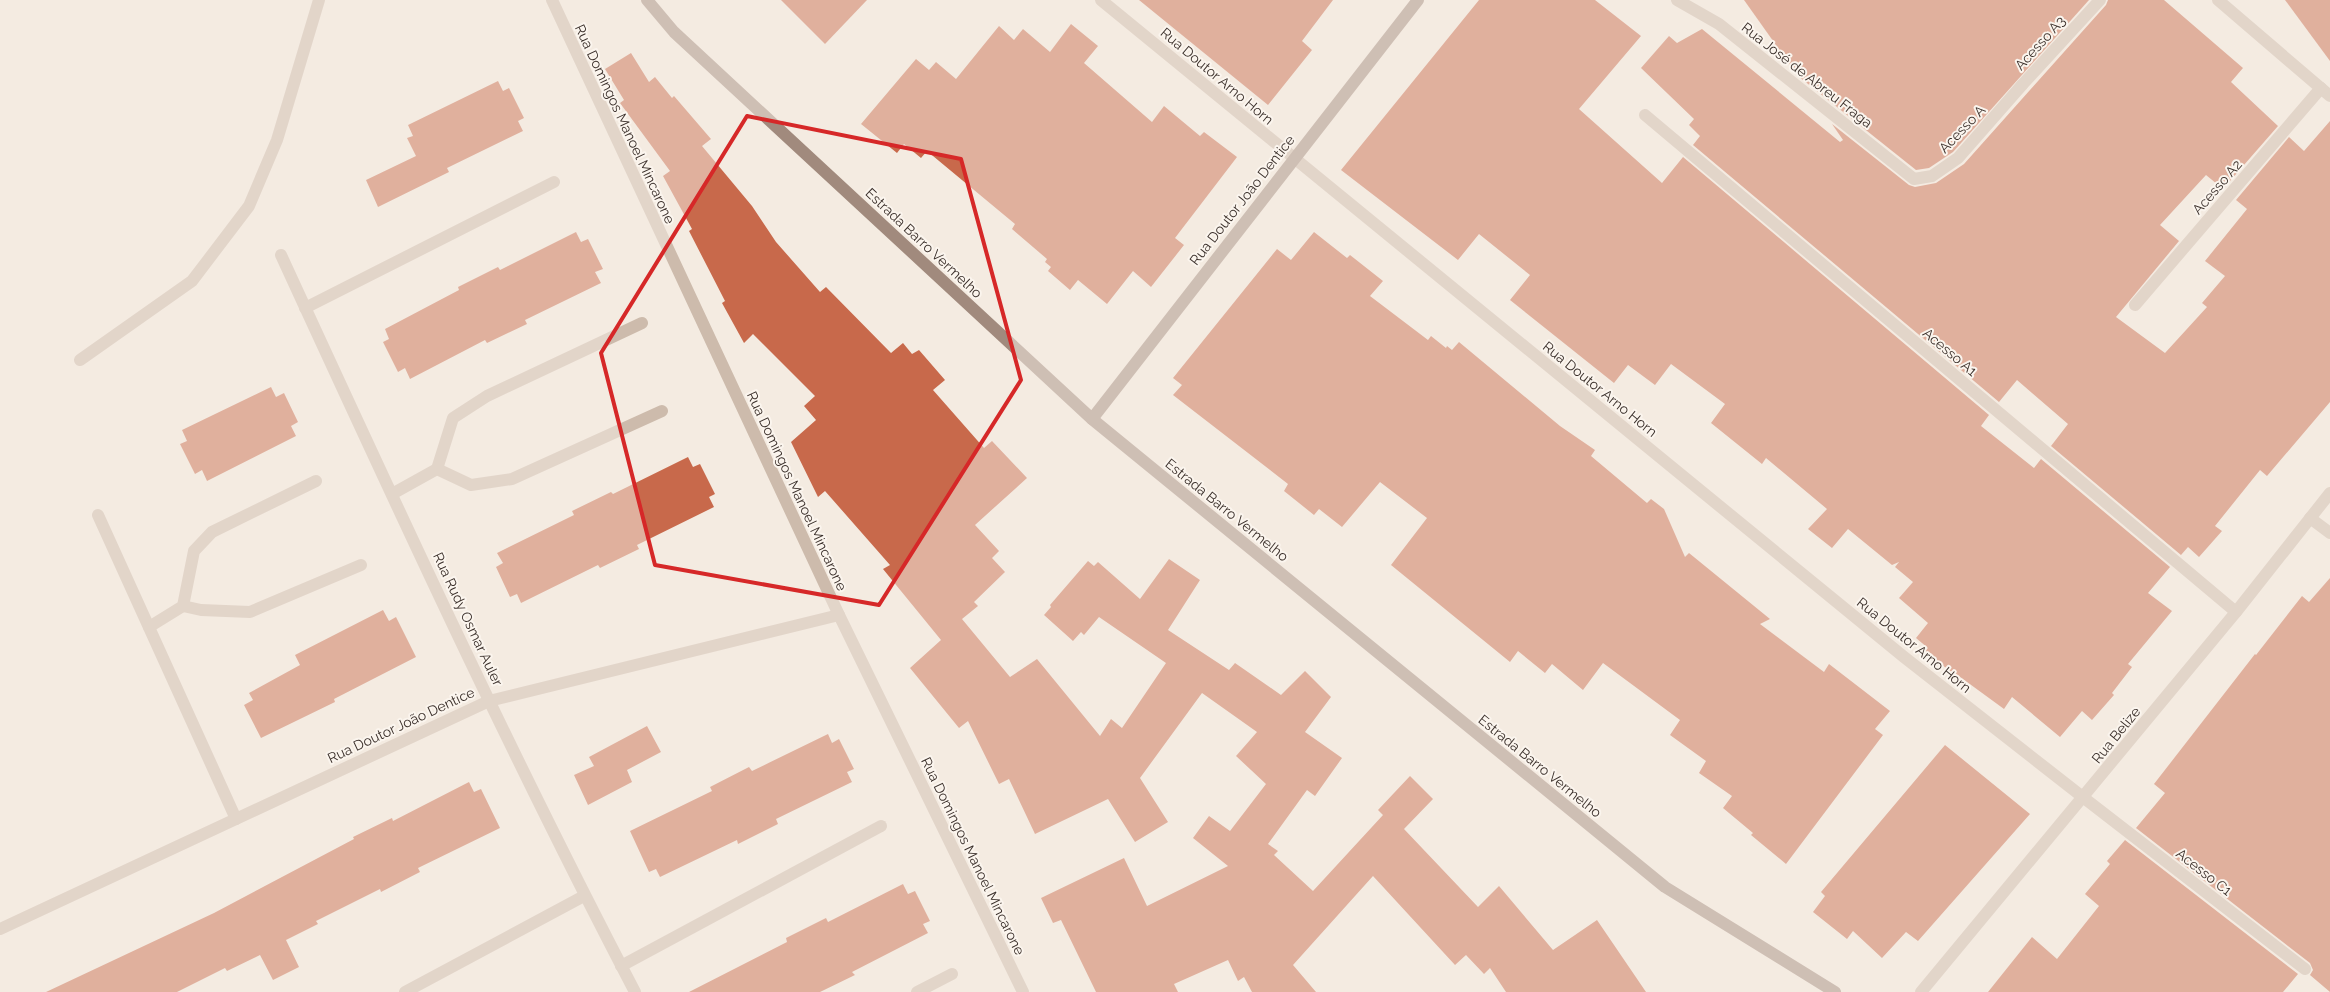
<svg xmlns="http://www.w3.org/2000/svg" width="2330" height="992" font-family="Raleway,sans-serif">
	<rect width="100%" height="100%" fill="#f4ebe1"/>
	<g fill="#c8694b">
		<path d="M781 0H867L825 44Z"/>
		<path d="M1139 0H1333L1302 41 1312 50 1268 105Z"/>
		<path d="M1479 0H1595L1641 36 1579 109 1662 183 1683 157 1989 415 1981 426 2034 468 2041 459 2170 567 2148 593 2172 611 2128 664 2132 667 2112 693 2114 695 2092 720 2082 711 2060 737 2012 697 2004 709 1952 671 1951 672 1925 651 1928 648 1916 638 1928 623 1899 598 1913 582 1895 567 1899 562 1892 565 1848 529 1832 548 1808 529 1827 509 1766 458 1762 464 1711 423 1725 404 1671 364 1655 385 1628 365 1614 383 1510 300 1530 275 1479 234 1458 260 1341 170Z"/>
		<path d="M1744 0H2089L1953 152 1929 168 1916 170 1798 76Z"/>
		<path d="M2108 0H2164L2243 68 2231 82 2278 126 2223 189 2206 175 2160 225 2179 241 2116 317 2165 353 2207 307 2202 303 2225 276 2205 261 2247 209 2236 200 2289 137 2304 151 2330 121V402L2267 476 2260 470 2215 526 2222 531 2199 557 2188 547 2181 555 2051 446 2068 424 2017 380 1999 402 1693 145 1700 136 1689 125 1694 119 1641 68 1669 36 1677 43 1702 29 1840 142 1843 140 1832 124 1909 185 1915 187 1936 183 1964 164 2106 5Z"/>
		<path d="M2285 0H2330V61Z"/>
		<path d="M1071 24 1098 46 1084 63 1152 122 1164 106 1200 136 1204 132 1237 157 1175 238 1184 245 1151 287 1133 271 1107 304 1078 280 1070 290 1048 271 1051 267 1045 262 1047 259 1012 229 1015 224 927 151 921 158 904 144 897 153 861 124 916 59 929 70 936 62 956 79 999 26 1014 40 1023 29 1050 52Z"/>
		<path d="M631 53 649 82 655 77 672 98 674 96 711 139 702 146 752 206 776 242 820 292 826 287 891 353 903 343 912 354 919 350 945 380 933 390 984 448 992 441 1027 478 975 525 999 551 992 558 1005 572 974 602 978 606 962 619 1010 677 1037 659 1100 736 1111 719 1122 728 1166 663 1099 617 1084 635 1081 632 1073 641 1044 615 1051 607 1050 605 1088 561 1094 566 1098 562 1140 599 1169 559 1200 580 1168 630 1229 670 1235 663 1281 695 1305 671 1331 697 1305 732 1342 758 1315 796 1307 790 1268 844 1278 851 1274 855 1313 891 1383 815 1378 810 1410 776 1433 799 1404 829 1478 907 1499 886 1553 950 1597 920 1646 992H1506L1490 968 1484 974 1466 955 1455 965 1373 876 1293 965 1316 992H1252L1244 977 1238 981 1228 960 1174 984 1178 992H1096L1061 920 1053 923 1041 898 1124 858 1147 906 1228 866 1193 838 1209 816 1230 831 1266 784 1236 756 1257 732 1202 693 1140 778 1168 822 1135 842 1108 799 1035 834 1009 779 999 784 968 721 959 728 910 668 941 640 883 569 890 565 825 491 818 497 791 442 816 420 804 406 815 396 753 334 744 343 722 303 725 301 689 231 692 229 663 176 670 171 620 103 624 100 605 69Z"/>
		<path d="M498 81 503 91 509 88 524 118 518 121 523 131 447 168 449 172 378 207 366 180 416 156 407 138 413 136 408 125Z"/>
		<path d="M576 232 581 242 588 239 603 269 595 272 601 283 525 320 527 324 487 343 485 340 410 379 405 368 398 372 383 342 389 339 385 329 459 290 458 287 498 267 500 270Z"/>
		<path d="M1314 232 1347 258 1350 255 1383 281 1370 296 1428 340 1431 336 1446 348 1447 346 1452 350 1459 342 1560 426 1595 450 1591 456 1647 503 1651 499 1664 509 1685 557 1689 553 1770 619 1760 624 1824 672 1829 664 1890 711 1875 729 1883 735 1786 864 1751 835 1753 833 1723 808 1732 796 1699 773 1706 761 1670 735 1680 720 1603 663 1583 690 1552 664 1545 673 1518 651 1510 662 1391 565 1427 518 1380 482 1342 527 1319 509 1314 515 1284 491 1288 484 1173 395 1182 385 1173 378 1277 249 1291 260Z"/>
		<path d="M271 387 276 397 284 393 298 422 291 426 296 436 207 481 202 470 195 474 180 444 187 441 182 430Z"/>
		<path d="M688 457 693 467 700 464 715 494 709 497 714 507 637 545 639 549 600 568 598 565 521 603 517 594 510 597 496 567 503 563 497 553 574 515 572 511 611 492 613 494Z"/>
		<path d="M2330 578V992L2310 975 2313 970 2310 963 2136 828 2165 793 2154 784 2255 654 2256 655 2302 596 2309 602Z"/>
		<path d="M383 610 389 621 396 617 416 657 334 699 335 702 261 738 244 705 253 700 249 693 300 665 295 655Z"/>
		<path d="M647 726 661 752 627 770 632 782 588 805 574 775 594 766 589 757Z"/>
		<path d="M828 734 832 743 839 739 854 769 847 772 852 782 776 819 778 824 738 844 737 840 660 877 656 869 649 872 630 831 712 791 710 787 749 767 752 771Z"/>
		<path d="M1945 745 2030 814 1918 941 1906 932 1882 958 1853 931 1847 939 1813 912 1825 896 1821 892Z"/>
		<path d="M469 782 474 792 481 789 500 828 418 868 420 872 381 892 380 889 316 921 318 924 286 940 299 967 273 980 260 955 227 971 225 968 177 992H46L214 913 354 839 353 837 392 818 393 821Z"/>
		<path d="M2125 840 2298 974 2283 992H1988L2032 937 2057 959 2099 906 2085 894 2110 864 2107 861Z"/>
		<path d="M903 884 908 894 915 891 930 921 923 924 928 933 852 972 855 975 820 992H689L787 942 786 938 826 918 828 922Z"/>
	</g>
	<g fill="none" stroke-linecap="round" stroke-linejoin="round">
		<g stroke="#cdbbac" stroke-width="12">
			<path d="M2022 85 2100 0"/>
			<path d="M1645 115 2236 612"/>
			<path d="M2135 305 2321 88"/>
			<path d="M80 360 192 281 249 206 277 140 319 0"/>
			<path d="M2084 798 2305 969"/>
		</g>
		<g stroke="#cdbbac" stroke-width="12">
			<path d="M552 0 839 615 1023 992"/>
			<path d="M1101 0 1904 657 2084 798"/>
			<path d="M1677 0 1719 24 1914 179 1932 176 1958 158 2022 85"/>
			<path d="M2218 0 2330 96"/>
			<path d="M281 255C395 503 509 751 635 992"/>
			<path d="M305 308 554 182"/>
			<path d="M437 469 471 485 512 479 662 411"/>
			<path d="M392 494 437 469 453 418 487 396 642 323"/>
			<path d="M98 515 236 819"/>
			<path d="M2310 518 2330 533"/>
			<path d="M183 606 201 610 250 612 361 565"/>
			<path d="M149 627 183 606 194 551 212 532 316 481"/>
			<path d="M0 929 489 701 839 615"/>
			<path d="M621 966 881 826"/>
			<path d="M405 992 584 896"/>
			<path d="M917 992 952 974"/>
			<path d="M1921 992 2236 612 2330 493"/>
		</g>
		<g stroke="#a18a7d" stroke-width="12">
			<path d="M647 0 674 32 1092 419 1665 887 1835 992"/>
			<path d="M1092 419 1418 0"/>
		</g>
	</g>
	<path d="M0 0H2330V992H0ZM747 116 961 159 1021 380 879 605 655 565 601 353Z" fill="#f4ebe1" fill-opacity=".55" fill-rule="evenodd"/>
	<path fill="none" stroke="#d62828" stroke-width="4" stroke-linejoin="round" d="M747 116 961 159 1021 380 879 605 655 565 601 353Z"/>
	<g text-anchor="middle" stroke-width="4" stroke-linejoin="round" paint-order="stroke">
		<g font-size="14" fill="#3b302b" stroke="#fbf5ee">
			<text transform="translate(2040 43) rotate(-48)" y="5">Acesso A3</text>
			<text transform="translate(1807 75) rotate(38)" y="5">Rua José de Abreu Fraga</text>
			<text transform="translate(1217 76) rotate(40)" y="5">Rua Doutor Arno Horn</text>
			<text transform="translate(625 124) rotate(65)" y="5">Rua Domingos Manoel Mincarone</text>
			<text transform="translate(1962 129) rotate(-46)" y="5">Acesso A</text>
			<text transform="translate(2217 187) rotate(-49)" y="5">Acesso A2</text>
			<text transform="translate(1242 200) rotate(-52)" y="5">Rua Doutor João Dentice</text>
			<text transform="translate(924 243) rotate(43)" y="5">Estrada Barro Vermelho</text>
			<text transform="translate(1950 352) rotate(40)" y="5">Acesso A1</text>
			<text transform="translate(1600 389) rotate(39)" y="5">Rua Doutor Arno Horn</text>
			<text transform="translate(797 491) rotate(65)" y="5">Rua Domingos Manoel Mincarone</text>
			<text transform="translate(1227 510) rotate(39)" y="5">Estrada Barro Vermelho</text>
			<text transform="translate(468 619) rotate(65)" y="5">Rua Rudy Osmar Auler</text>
			<text transform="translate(1914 645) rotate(39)" y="5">Rua Doutor Arno Horn</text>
			<text transform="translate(401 725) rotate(-25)" y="5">Rua Doutor João Dentice</text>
			<text transform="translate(2116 735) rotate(-51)" y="5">Rua Belize</text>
			<text transform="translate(1540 766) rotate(39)" y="5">Estrada Barro Vermelho</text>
			<text transform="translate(973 856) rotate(64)" y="5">Rua Domingos Manoel Mincarone</text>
			<text transform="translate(2204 872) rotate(38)" y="5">Acesso C1</text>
		</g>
	</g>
</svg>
